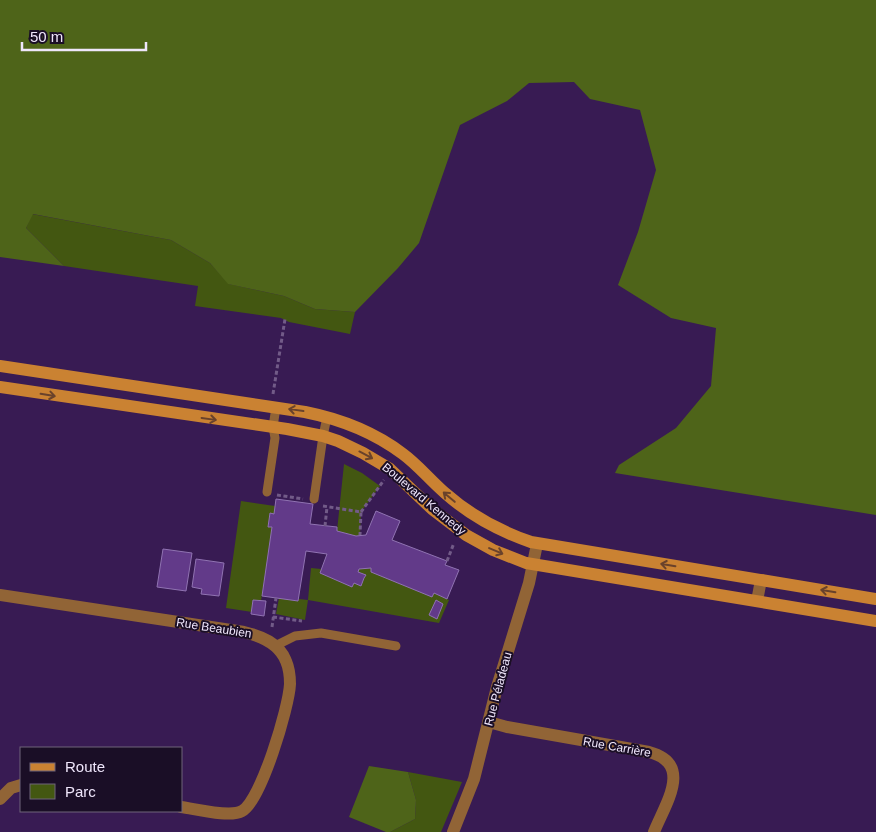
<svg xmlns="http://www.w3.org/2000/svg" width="876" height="832" font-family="Arial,sans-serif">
	<rect width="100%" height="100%" fill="#381b53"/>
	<g fill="#435711">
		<path d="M32 214 171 240 210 263 229 284 284 296 315 309 355 312 350 334 289 322 281 318 195 306 198 286 64 266 26 228Z"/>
		<path d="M344 464 362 473 380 486 361 512 360 535 356 536 337 531Z"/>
		<path d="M241 501 275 506 274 514 270 513 268 527H272L261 601 253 600 252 612 226 608Z"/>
		<path d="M311 568 321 569 320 573 352 587 354 583 361 586 365 575 358 572 359 569 371 568 432 597 434 593 449 600 439 623 308 600 305 620 276 614 279 598 298 601 299 599 308 600Z"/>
		<path d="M408 772 462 782 441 832H390L415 819 416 800Z"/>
	</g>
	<g fill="#4e6419">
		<path d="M0 0H876V515L615 473 619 465 676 428 711 386 716 328 671 318 618 285 638 232 656 170 640 110 590 99 574 82 529 83 507 101 460 125 419 243 398 268 355 312 315 309 284 296 228 284 210 263 171 240 33 214 26 228 64 266 0 257Z"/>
		<path d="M369 766 408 772 416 800 415 819 390 832H386L349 817Z"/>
	</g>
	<g fill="#623a89" stroke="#9073b2">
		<path d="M276 499 313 504 310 524 337 527V531L356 536 366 535 376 511 400 521 392 540 447 561 445 565 459 570 447 599 434 593 432 597 371 572V568L359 569 358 572 366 575 364 578 361 586 354 583 352 587 320 573 327 554 306 551 298 601 262 596 272 527H268L270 513 274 514Z"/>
		<path d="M163 549 192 553 186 591 157 587Z"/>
		<path d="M196 559 224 563 219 596 201 594 202 589 192 587Z"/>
		<path d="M253 600 266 601 264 616 251 614Z"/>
		<path d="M436 600 443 604 437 619 429 615Z"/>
	</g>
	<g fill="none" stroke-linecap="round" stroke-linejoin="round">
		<g stroke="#725b88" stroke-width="3" stroke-dasharray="4 2.5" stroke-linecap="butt">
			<path d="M273 394 285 319"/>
			<path d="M277 495 303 499"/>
			<path d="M323 506 361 512 360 535"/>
			<path d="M361 512 384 480"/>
			<path d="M325 526 327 507"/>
			<path d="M447 561 454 543"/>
			<path d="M273 617 302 621"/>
			<path d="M272 627 276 598"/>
		</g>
		<g stroke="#916436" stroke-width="9">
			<path d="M267 492 275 438 273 427 276 407"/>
			<path d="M314 499 323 436 327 417"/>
			<path d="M275 646 295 636 321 633 396 646"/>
		</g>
		<g stroke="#916436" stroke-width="12">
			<path d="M0 595 244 632C261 636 279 643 286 661 289 668 290 676 290 684 289 707 261 801 242 811 230 818 196 809 181 807"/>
			<path d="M757 601 761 580"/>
			<path d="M489 722 507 727 649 752C694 764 665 804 654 832"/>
			<path d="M0 799 11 788 21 785"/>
			<path d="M453 832 474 779 497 687 529 583 537 544"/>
		</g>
		<g stroke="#ca8232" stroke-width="12">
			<path d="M0 366 305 412C340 419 374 432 403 454 418 465 430 480 445 493 471 516 499 531 531 542L876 599"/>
			<path d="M0 387 287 429 323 436 338 441 363 453 390 469 432 509 466 535 493 550 526 563 876 621"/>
		</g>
	</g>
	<defs><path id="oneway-shaft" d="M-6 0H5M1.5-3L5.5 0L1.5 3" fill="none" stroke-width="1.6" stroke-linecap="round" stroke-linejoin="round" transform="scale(1.25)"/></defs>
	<g stroke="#69422b">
		<use href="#oneway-shaft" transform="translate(48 395) rotate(9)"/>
		<use href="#oneway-shaft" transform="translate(296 410) rotate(-172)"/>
		<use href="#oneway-shaft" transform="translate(209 419) rotate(8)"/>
		<use href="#oneway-shaft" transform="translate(366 455) rotate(28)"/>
		<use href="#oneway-shaft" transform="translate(449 497) rotate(-140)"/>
		<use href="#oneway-shaft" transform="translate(496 551) rotate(23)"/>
		<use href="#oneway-shaft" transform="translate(668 565) rotate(-171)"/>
		<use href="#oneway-shaft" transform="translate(828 591) rotate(-171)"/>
	</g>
	<g text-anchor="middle" stroke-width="4" stroke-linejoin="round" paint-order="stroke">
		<g font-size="12" fill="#efe6fb" stroke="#1a0e26">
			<text transform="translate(424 499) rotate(40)" y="4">Boulevard Kennedy</text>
			<text transform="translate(214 628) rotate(9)" y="4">Rue Beaubien</text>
			<text transform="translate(498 689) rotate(-75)" y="4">Rue Péladeau</text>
			<text transform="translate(617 747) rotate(10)" y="4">Rue Carrière</text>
		</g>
	</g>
	<rect x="20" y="747" width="162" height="65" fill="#1a0e26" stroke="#6f647b"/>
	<rect x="30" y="763" width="25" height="8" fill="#ca8232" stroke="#6f647b"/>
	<text x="65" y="772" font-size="15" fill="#efe6fb">Route</text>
	<rect x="30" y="784" width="25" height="15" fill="#435711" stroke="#6f647b"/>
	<text x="65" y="797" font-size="15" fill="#efe6fb">Parc</text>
	<path d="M22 42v8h124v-8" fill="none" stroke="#efe6fb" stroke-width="2.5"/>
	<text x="30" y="42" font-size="15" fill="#efe6fb" stroke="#1a0e26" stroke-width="4" paint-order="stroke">50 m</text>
</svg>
